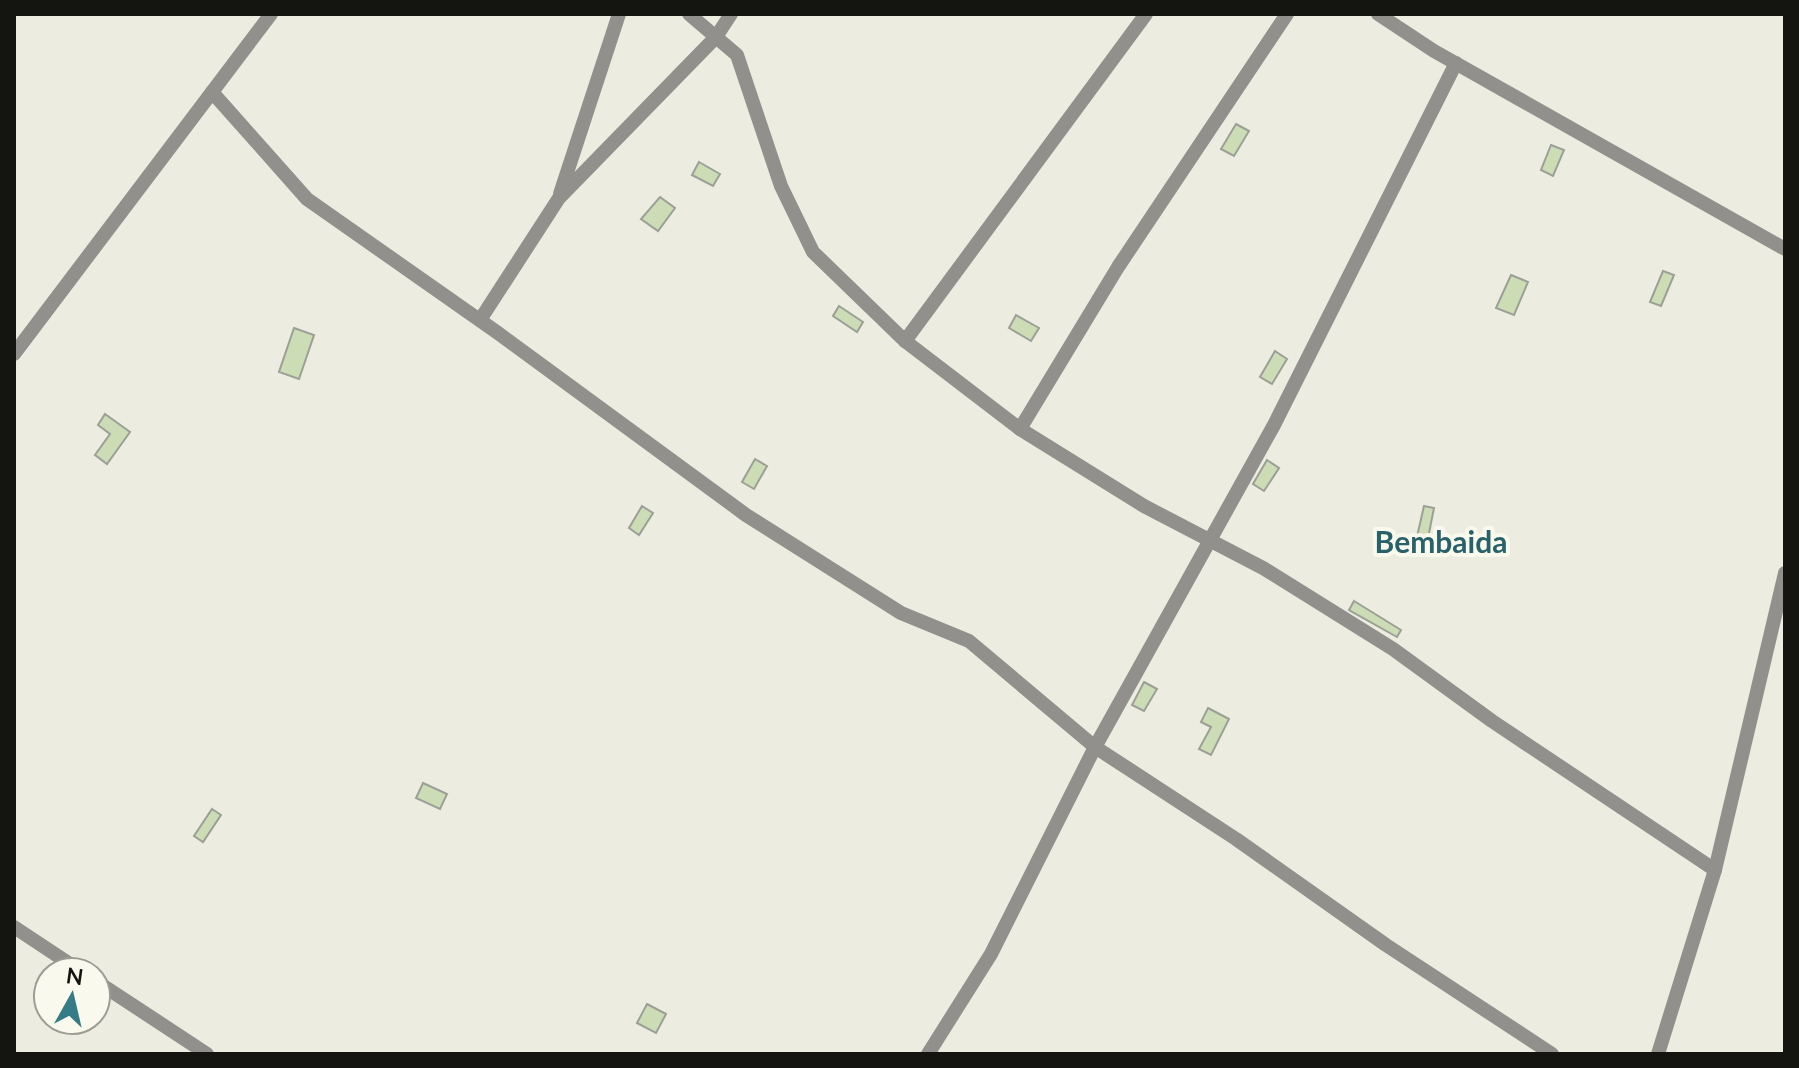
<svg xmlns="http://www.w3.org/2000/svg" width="1799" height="1068" font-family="Lato,sans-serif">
	<rect width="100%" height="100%" fill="#ecece0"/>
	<g fill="#ccddb6" stroke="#9ba096" stroke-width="2">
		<path d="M1236 124 1249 131 1234 156 1221 149Z"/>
		<path d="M1551 145 1564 150 1553 176 1541 170Z"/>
		<path d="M699 162 720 174 713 186 692 175Z"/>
		<path d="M660 197 675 208 658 231 641 219Z"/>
		<path d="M1663 271 1674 275 1661 306 1650 302Z"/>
		<path d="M1511 275 1528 282 1514 315 1496 308Z"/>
		<path d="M839 306 863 322 857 332 833 316Z"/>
		<path d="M1016 315 1039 328 1031 341 1009 328Z"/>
		<path d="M294 328 314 335 299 379 279 372Z"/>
		<path d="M1275 351 1287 359 1272 384 1260 377Z"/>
		<path d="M105 414 130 432 107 464 95 455 110 434 98 425Z"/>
		<path d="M755 459 767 466 754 489 742 482Z"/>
		<path d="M1267 460 1279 468 1264 491 1253 484Z"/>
		<path d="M642 506 653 513 639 535 629 528Z"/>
		<path d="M1424 506 1434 508 1427 543 1416 541Z"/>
		<path d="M1354 601 1401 630 1397 637 1349 610Z"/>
		<path d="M1144 682 1157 689 1144 711 1132 705Z"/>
		<path d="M1208 708 1229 719 1211 755 1199 749 1211 727 1201 722Z"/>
		<path d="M423 783 447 794 440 809 416 798Z"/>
		<path d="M212 809 221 815 203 842 194 836Z"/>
		<path d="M647 1004 666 1014 656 1033 637 1023Z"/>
	</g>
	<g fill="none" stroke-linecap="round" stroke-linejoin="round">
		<g stroke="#92908c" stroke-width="14">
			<path d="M689 14 737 55 781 186 813 252 905 341 1020 429 1144 506 1263 568 1393 649 1492 721 1715 870"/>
			<path d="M1378 14 1434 51 1785 249"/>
			<path d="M212 92 307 199 498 333 746 515 901 613 969 641 1095 747 1236 839 1386 945 1552 1054"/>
			<path d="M560 194 619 14"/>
			<path d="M480 320 559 198 716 37 731 14"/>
			<path d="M905 341 1146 14"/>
			<path d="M14 354 271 14"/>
			<path d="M1020 429 1118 267 1287 14"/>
			<path d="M14 927 82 972"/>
			<path d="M96 981 207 1054"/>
			<path d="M928 1054 991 954 1095 747 1274 425 1456 63"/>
			<path d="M1658 1054 1715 870 1785 573"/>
		</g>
	</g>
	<g text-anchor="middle" stroke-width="8" stroke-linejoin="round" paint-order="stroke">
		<g font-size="30" font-weight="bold" fill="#29616a" stroke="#f9f9ed">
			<text x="1441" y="553">Bembaida</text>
		</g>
	</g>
	<rect width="1799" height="1068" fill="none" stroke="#141410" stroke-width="32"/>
	<g transform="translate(72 996) rotate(8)"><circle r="38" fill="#f9f9ed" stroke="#9d9d95" stroke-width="2"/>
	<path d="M0-6L14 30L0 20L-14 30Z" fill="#357c86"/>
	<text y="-12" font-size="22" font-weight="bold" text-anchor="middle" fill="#141410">N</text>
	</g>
</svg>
